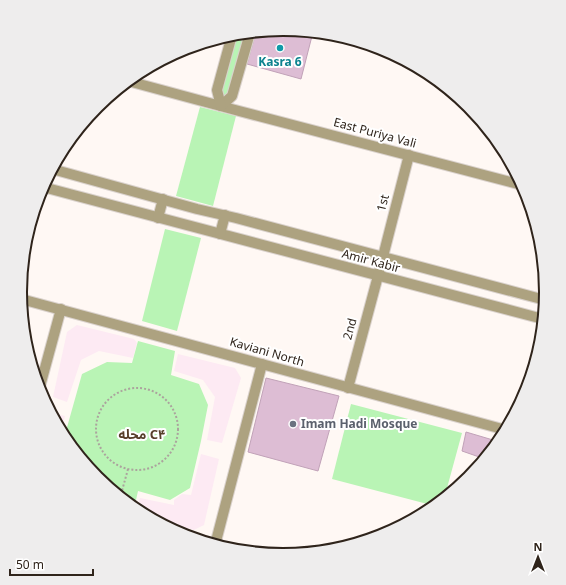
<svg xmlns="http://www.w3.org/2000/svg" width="566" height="585" font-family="'Noto Sans','Noto Sans Arabic',sans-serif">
	<rect width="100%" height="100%" fill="#fff8f4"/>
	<g fill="#fdeaf3">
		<path d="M77 325 134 339 137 343 133 358 99 351 81 360 67 402 53 397 67 332Z"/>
		<path d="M178 354 235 368 241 378 222 443 207 440 215 397 203 380 174 371Z"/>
		<path d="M50 412 65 416 61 432Z"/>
		<path d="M201 454 219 459 204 525 194 530 151 519 136 511 140 498 174 505V500L182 494 191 495Z"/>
	</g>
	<g fill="#b9f4b5">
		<path d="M248 33 230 95 224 99 221 92 234 34Z"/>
		<path d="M200 107 236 116 213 206 176 196Z"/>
		<path d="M165 229 201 238 177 331 142 321Z"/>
		<path d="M138 341 175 351 171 375 199 384 208 405 201 441 190 488 170 500 138 491 134 509 101 482 102 481 97 478 64 438 82 374 107 362 132 363Z"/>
		<path d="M351 404 462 433 444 499 435 506 332 479Z"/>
	</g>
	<g fill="#ddbdd4" stroke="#c1a2b8">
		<path d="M283 30 313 32 301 79 247 64 256 32Z"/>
		<path d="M197 45 195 51 186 48Z"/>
		<path d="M266 378 339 396 318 471 248 452Z"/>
		<path d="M466 432 493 440 499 442 485 459 462 451Z"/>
	</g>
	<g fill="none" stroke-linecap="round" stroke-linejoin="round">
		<g stroke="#dad2cd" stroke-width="12">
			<g id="minor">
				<path d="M128 81 239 111 522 185"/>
				<path d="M221 106 232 96 250 33"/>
				<path d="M221 106 217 90 232 35"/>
				<path d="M52 169 197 209 236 218 545 300"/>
				<path d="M43 187 543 319"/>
				<path d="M158 218 163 199"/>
				<path d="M220 234 225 215"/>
				<path d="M21 299C183 342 344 387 506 430"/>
				<path d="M348 388 378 276 409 155"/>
				<path d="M39 390 61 309"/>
				<path d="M215 545 262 364"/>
			</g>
		</g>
		<g stroke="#aba39d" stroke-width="2" stroke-dasharray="2 2" stroke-linecap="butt">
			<circle cx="137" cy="429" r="41"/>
			<path d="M120 498 128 469"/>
		</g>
		<use href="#minor" stroke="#ada280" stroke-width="10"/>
	</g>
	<circle fill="#0f9aa8" stroke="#fff" stroke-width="1.5" cx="280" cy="48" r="4"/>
	<circle fill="#6b7280" stroke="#fff" stroke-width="1.5" cx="293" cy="424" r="4"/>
	<g text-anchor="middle" stroke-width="4" stroke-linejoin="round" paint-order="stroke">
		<g font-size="12" font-weight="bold" fill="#0d838f" stroke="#fff">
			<text x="280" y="66">Kasra 6</text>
		</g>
		<g font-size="12" fill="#2f241b" stroke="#fff">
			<text transform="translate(375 133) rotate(15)" y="4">East Puriya Vali</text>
			<text transform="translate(383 203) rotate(-76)" y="4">1st</text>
			<text transform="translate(371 261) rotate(15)" y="4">Amir Kabir</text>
			<text transform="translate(350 329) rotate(-75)" y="4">2nd</text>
			<text transform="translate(267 352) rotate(16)" y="4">Kaviani North</text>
		</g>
		<g font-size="12" font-weight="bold" fill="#5b616d" stroke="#fff" text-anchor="start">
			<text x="301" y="428">Imam Hadi Mosque</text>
		</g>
		<g font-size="13" font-weight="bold" fill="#573e2a" stroke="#fff">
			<text x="142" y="439">محله C۴</text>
		</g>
	</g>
	<path d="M0 0H566V585H0ZM27 292a256 256 0 1 1 512 0a256 256 0 1 1-512 0Z" fill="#eeeded" fill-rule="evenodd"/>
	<path fill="none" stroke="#2f241b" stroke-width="2" d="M27 292a256 256 0 1 1 512 0a256 256 0 1 1-512 0Z"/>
	<g transform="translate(538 557)" stroke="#ffffff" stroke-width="3" paint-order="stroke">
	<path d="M0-3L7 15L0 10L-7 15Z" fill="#2f241b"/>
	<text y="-6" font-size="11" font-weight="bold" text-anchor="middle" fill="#2f241b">N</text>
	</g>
	<path d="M10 569v6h83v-6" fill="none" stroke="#2f241b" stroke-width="2"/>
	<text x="16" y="569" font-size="12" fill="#2f241b" stroke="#ffffff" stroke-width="3" paint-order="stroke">50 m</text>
</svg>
